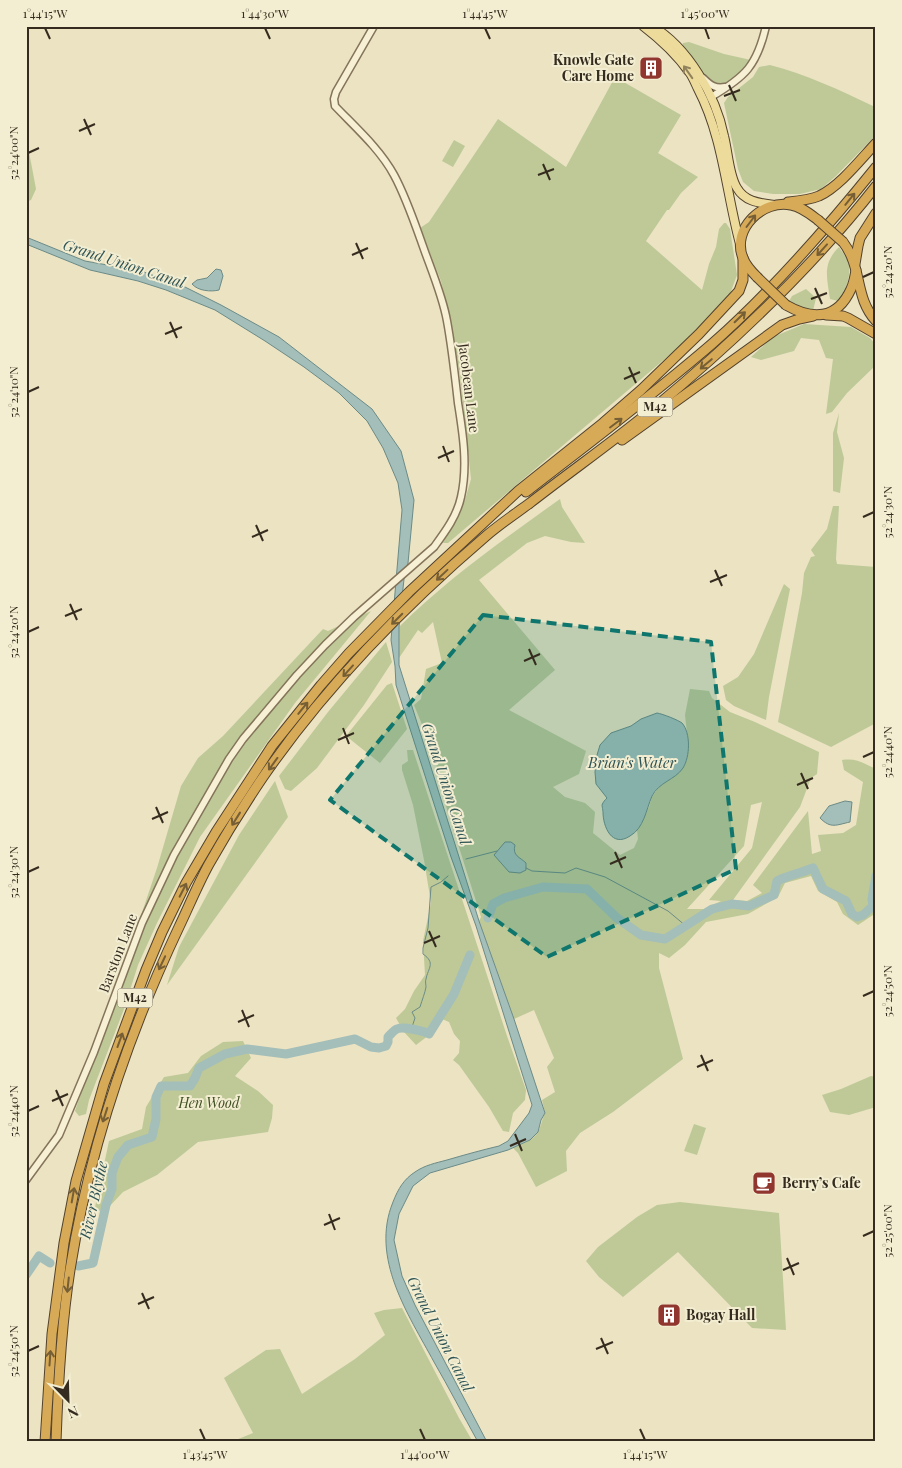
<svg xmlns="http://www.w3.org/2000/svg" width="902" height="1468" font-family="'Playfair Display',serif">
	<rect width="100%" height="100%" fill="#ebe3c2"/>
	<g fill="#bec997" fill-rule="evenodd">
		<path d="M689 42 724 54 751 60C746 66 741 74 736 79 714 98 694 61 682 46L683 43Z"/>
		<path d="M770 65C806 74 839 90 873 106L876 104V112L873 114 874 121 876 123V135L836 176 821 189 800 194H773L754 191 743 182 738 169 724 103 728 97 753 77 759 67Z"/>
		<path d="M615 77 681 115 658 153 698 177 681 193 669 210H667L646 241 702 290 709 264 716 247 719 229 724 223H726L730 229 737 275 730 294 686 341 448 543H443L465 500 471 479 460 376 450 317 441 281 420 228 429 222 498 119 566 167Z"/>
		<path d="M26 136 36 189 31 200 26 202Z"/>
		<path d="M454 140 465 146 453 167 442 161Z"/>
		<path d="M839 247C842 252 848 259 849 265 851 278 845 291 838 301L830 299C827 277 822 264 839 247Z"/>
		<path d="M806 289 816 298 813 311H803L788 303 792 296Z"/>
		<path d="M804 324 851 327 870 338 876 345V365L847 393 832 412 826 414 833 359 826 358 819 340 801 338 794 351 761 360 751 357 773 337Z"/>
		<path d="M839 413 837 432 844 458 840 493 833 491V433Z"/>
		<path d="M560 499 562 507 585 543 571 542 545 536 527 543 479 580 555 670 509 710 586 751 579 774 553 787 565 797 585 803 595 812 593 833 620 855 634 848 638 839 637 830 649 807 652 797 658 788 664 782 676 775 688 742 685 715 690 689 709 691 712 698 730 712 755 722 819 752 817 774 811 778 800 807 733 900 747 901 762 893 753 885 808 811 812 854 821 851 818 835 843 833 856 825 863 782 844 770 842 760C857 758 863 763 876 769V913L858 925 843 914 837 902 818 891 811 876 785 883 778 897 748 914 706 922 685 945 669 958 659 953V968L683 1059 613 1112 580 1133 566 1151 567 1171 536 1187 518 1153 513 1148C521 1144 533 1141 538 1132 541 1127 542 1119 545 1113L542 1100 555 1092 547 1067 554 1058 534 1010 514 1019 479 921 481 917 441 790 435 756 414 705 421 699 426 669 442 663 433 622 422 633 418 630 399 658V627C447 579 504 539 560 499ZM762 802 752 848 709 900 721 901 704 909H687L744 846 751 805Z"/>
		<path d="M833 506H839L836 559 837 564 876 567V723L831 747 778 722 802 593 804 573 811 557 815 556 811 550 827 529Z"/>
		<path d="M784 584 790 589 769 697 766 720 734 706 726 700 723 686 738 677 754 654Z"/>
		<path d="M371 611 295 703 200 837 157 923 138 965 124 1009 89 1100 86 1114 79 1116 75 1111 157 868 181 786 198 758 223 736 323 629 328 631Z"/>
		<path d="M386 642 392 662 364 705 317 768 291 791 285 789 279 776 328 712Z"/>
		<path d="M392 683 407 729 380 763 346 736 387 685Z"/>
		<path d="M407 750H413L507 1036 526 1090 525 1100 513 1113 509 1132 503 1131 489 1107 459 1065 453 1060 459 1053 460 1041 454 1034 449 1022 442 1019 437 1029 416 1045 404 1032 396 1018 405 1009 414 991 425 975 423 941 431 903 424 860 413 805 402 770V765L408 761Z"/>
		<path d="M275 781 288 817 167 985 179 947 239 835Z"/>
		<path d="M243 1041 251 1058 235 1076 258 1091 273 1105 272 1118 268 1132 198 1142 157 1175 123 1192 107 1209 94 1212 109 1141 142 1129 146 1107 164 1077 188 1073 201 1056 223 1042Z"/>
		<path d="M871 1076 876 1077V1107L849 1115 830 1112 822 1095 841 1089Z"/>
		<path d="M694 1124 706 1128 697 1155 684 1151Z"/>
		<path d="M680 1202 779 1213 786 1330 752 1328 678 1252 623 1297 599 1277 586 1261 598 1247 637 1217 657 1205Z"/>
		<path d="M402 1308 459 1418 473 1442H231L253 1433 224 1378 266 1350 280 1349 302 1394 355 1359 385 1335 374 1313 384 1310Z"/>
	</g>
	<g fill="#a4beb9" stroke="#6c8b87">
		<path d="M26 237 85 261 141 271 183 286 221 305 279 337 372 409 401 451 414 500 408 563 404 579 399 627V665L479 921 514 1019 545 1113 541 1120 538 1132 530 1140 508 1150 430 1173 413 1186 399 1214 394 1240 402 1276 415 1305 487 1442H478C463 1415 449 1388 434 1362 408 1314 370 1258 393 1202 398 1189 404 1179 415 1172 425 1165 436 1163 447 1160 464 1155 482 1150 499 1146L508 1141 529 1113 532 1105 476 926 451 857 396 685 395 666 391 640 402 510 398 483 383 448 367 421 339 393 304 367 265 341 215 310 166 290 138 281 90 270 26 244Z"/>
		<path d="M216 269 221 270 223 276 219 290C211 292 198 291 192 284L197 280 207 278Z"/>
		<path d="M657 713C663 714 678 720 682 723 691 733 690 757 683 768 675 780 659 782 652 796 646 810 644 828 630 836 612 848 603 827 603 812 603 812 602 805 602 805 603 802 605 800 607 798L596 784 595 772 597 755 600 745 611 733 631 726 641 719Z"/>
		<path d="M845 801 852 802 850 822C836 825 831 829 820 818L829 806Z"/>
		<path d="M505 842H511L515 845C512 856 520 857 526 863V870L520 873 509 872 494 855Z"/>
	</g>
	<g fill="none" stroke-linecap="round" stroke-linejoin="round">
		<g stroke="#6c8b87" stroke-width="1">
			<path d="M466 859 497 851"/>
			<path d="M526 868 532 871 565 873 576 868 605 877 668 911 686 926"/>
			<path d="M411 1030 415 1018 412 1012 420 1007C422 1000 425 993 426 987 426 985 425 981 426 979 428 968 436 963 423 954V948L428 928 431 887 441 882 448 876"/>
		</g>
		<g stroke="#a4beb9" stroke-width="9">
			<path d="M488 918 493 904 504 898 543 887 587 889 617 918 641 935 665 939 712 909 732 904 749 906 774 895 777 881C789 875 801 873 813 868L823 889 846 901 852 914 857 917 863 915 873 906 872 899 876 876"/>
			<path d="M78 1266 93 1263 106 1205 112 1189V1173L118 1157 128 1145 152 1137 156 1119V1097L161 1086H190L195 1078 199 1068 225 1054 247 1049 286 1054 355 1039 371 1047 379 1048 386 1046 388 1042V1037C391 1034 394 1030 397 1029 402 1026 424 1031 429 1034L454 994 470 955"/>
			<path d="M26 1275 39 1256 50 1263"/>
		</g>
		<g stroke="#84745a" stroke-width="9">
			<g id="minor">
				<path d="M703 78C710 85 715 89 725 87"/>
				<path d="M711 97C745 77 757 66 766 26"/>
				<path d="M26 1180 59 1135 94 1052 142 923 174 855 229 759 243 739 297 675 325 645 354 617 434 547C445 532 457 516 461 497 468 466 463 434 458 403 455 376 452 348 447 321 443 298 433 274 425 252 416 227 407 199 394 175 380 149 355 127 335 106L334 99 336 92 374 26"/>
			</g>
		</g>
		<g stroke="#52422e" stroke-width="10">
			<g id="major">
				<path d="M643 26C660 39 677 55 689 72 693 77 695 83 698 89 723 137 726 192 740 244"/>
				<path d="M652 26C688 47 716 96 724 136 728 151 729 176 737 188 745 202 760 203 774 205"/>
			</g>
		</g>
		<g stroke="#52422e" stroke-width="11">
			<g id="highway">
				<path d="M788 202C798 201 809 200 819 196 840 186 860 160 876 143"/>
				<path d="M843 242C863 268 854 297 876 321"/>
				<path d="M855 264 858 246 860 238 876 213"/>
				<path d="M757 277C752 272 746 266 743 258 731 229 763 199 791 205 802 207 810 214 818 220"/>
				<path d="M786 305C812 320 837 320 851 289 854 283 855 276 856 270"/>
				<path d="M826 315 843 316 848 318 876 334"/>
				<path d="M622 440 782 325 799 319 813 316"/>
				<path d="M526 492C589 443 653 395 713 343 773 290 826 229 876 167"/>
				<path d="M45 1442 52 1334 64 1243 76 1181 104 1084 146 970 162 932 186 883 216 832 272 746 321 685 349 653 409 592 518 491 603 423 641 390 699 334 739 291 743 280V258"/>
				<path d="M56 1442C58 1384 61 1327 70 1270 89 1150 127 1037 179 927 189 906 198 884 209 864 226 834 244 805 263 777 325 687 403 607 486 536 500 524 515 514 530 503 571 471 614 441 654 408 735 341 811 269 876 186"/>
			</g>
		</g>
		<use href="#minor" stroke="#f7f0d5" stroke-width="6"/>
		<use href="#major" stroke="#eddb9b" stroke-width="8"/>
		<use href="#highway" stroke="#d7aa57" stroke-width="9"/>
		<g stroke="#52422e" stroke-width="11" stroke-linecap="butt">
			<g id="highway-bridge">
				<path d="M818 220 843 242"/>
				<path d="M757 277 786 305"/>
			</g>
		</g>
		<use href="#highway-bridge" stroke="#d7aa57" stroke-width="9"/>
	</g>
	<defs><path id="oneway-shaft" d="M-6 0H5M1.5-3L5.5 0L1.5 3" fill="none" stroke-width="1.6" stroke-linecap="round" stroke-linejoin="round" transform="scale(1.25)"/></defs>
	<use stroke="#91835c" href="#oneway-shaft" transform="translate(688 72) rotate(-125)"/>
	<g stroke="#765e35">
		<use href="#oneway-shaft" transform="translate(850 199) rotate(-51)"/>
		<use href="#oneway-shaft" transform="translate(751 221) rotate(-53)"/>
		<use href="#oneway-shaft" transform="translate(822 250) rotate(132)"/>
		<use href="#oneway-shaft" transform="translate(740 317) rotate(-44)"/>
		<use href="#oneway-shaft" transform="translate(706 364) rotate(140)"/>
		<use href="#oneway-shaft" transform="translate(616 423) rotate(-37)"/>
		<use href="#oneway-shaft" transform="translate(442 575) rotate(137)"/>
		<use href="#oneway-shaft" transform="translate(397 619) rotate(135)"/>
		<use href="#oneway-shaft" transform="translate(348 671) rotate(132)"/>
		<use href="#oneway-shaft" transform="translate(303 708) rotate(-51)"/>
		<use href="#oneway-shaft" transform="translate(273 764) rotate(126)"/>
		<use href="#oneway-shaft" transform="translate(236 819) rotate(122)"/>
		<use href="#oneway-shaft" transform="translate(183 890) rotate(-63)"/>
		<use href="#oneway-shaft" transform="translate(162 963) rotate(115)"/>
		<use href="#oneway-shaft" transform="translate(120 1040) rotate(-70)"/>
		<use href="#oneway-shaft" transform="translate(105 1115) rotate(108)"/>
		<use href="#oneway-shaft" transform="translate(73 1195) rotate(-80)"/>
		<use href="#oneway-shaft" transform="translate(68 1285) rotate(96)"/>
		<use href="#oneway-shaft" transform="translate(50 1358) rotate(-86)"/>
	</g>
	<path fill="#0f766e" fill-opacity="0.2" stroke="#0f766e" stroke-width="4" stroke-dasharray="10 6" stroke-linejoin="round" d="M483 615 711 642 736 869 547 957 330 800Z"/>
	<path fill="none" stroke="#352b1e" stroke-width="2" d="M45 28 50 39M265 28 270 39M485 28 490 39M705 28 709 39M729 85 736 101M724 96 740 90M84 119 91 135M79 131 95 124M28 153 39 148M543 164 550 180M538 175 554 169M356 243 363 259M352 255 368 248M863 277 874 272M815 288 822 304M811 299 827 293M170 322 177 338M165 334 182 327M629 367 636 383M624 379 640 372M28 392 39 387M443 446 449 462M438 458 454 451M863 517 874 512M256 525 263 541M252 537 268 530M715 570 722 586M710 582 727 575M70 604 77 620M65 616 82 609M28 632 39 627M529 649 536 665M524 661 540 654M343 728 349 744M338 740 354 733M863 757 874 752M801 773 808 789M797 785 813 778M156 807 163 823M152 819 168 812M615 852 622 868M610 864 626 857M28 872 39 867M429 931 436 947M424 943 440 936M863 996 874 991M242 1010 249 1027M238 1022 254 1015M701 1055 708 1071M697 1067 713 1060M56 1090 63 1106M52 1101 68 1094M28 1111 39 1106M515 1134 522 1151M510 1146 526 1139M329 1214 335 1230M324 1225 340 1218M863 1236 874 1231M787 1258 794 1275M783 1270 799 1263M142 1293 149 1309M138 1304 154 1297M601 1338 608 1354M596 1349 613 1342M28 1351 39 1346M200 1429 205 1440M420 1429 425 1440M640 1429 645 1440"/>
	<defs>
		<g id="building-square" transform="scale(1.25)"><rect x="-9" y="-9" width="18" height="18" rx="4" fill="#90362e" stroke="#f3edd1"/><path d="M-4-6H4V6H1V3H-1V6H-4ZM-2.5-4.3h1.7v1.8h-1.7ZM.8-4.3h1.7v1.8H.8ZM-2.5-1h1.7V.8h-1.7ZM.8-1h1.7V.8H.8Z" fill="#fff"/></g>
		<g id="cafe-square" transform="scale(1.25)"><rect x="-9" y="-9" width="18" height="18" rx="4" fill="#90362e" stroke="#f3edd1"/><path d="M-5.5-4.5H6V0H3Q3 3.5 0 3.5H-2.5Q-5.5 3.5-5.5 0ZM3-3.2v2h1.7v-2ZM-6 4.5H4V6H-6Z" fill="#fff"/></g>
	</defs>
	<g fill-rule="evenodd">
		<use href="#building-square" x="651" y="68"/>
		<use href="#cafe-square" x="764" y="1183"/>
		<use href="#building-square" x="669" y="1315"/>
	</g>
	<g text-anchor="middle" stroke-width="4" stroke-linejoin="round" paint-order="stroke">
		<g fill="#f3edd1" stroke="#6e6554" stroke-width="1">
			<rect x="637.5" y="397.5" width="35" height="19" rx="4"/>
			<rect x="117.5" y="988.5" width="35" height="19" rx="4"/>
		</g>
		<g font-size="12" font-weight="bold" fill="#352b1e">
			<text x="655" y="411">M42</text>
			<text x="135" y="1002">M42</text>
		</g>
		<g font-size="14" font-weight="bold" fill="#352b1e" stroke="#f3edd1" text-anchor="start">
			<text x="634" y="65" text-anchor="end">Knowle Gate<tspan x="634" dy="16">Care Home</tspan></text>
			<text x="782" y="1188">Berry’s Cafe</text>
			<text x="686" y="1320">Bogay Hall</text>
		</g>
		<g font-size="14" fill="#352b1e" stroke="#f3edd1">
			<text transform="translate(469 388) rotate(83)" y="5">Jacobean Lane</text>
			<text transform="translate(118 953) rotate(-69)" y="5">Barston Lane</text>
		</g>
		<g font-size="14" font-style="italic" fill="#415025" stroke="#f3edd1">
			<text x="209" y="1108">Hen Wood</text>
		</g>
		<g font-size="15" font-style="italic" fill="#2e5354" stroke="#f3edd1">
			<text transform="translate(124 264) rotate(18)" y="5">Grand Union Canal</text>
			<text x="632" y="768">Brian's Water</text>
			<text transform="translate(446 784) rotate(72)" y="5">Grand Union Canal</text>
			<text transform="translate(94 1200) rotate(-77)" y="5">River Blythe</text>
			<text transform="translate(440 1334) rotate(63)" y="5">Grand Union Canal</text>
		</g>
	</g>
	<rect width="902" height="1468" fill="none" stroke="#f3edd1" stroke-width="55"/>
	<g transform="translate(68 1400) rotate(157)" stroke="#f3edd1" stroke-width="4" paint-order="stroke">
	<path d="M0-4L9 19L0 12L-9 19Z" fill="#352b1e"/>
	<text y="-8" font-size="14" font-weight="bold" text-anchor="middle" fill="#352b1e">N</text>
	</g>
	<rect x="28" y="28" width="846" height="1412" fill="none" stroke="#352b1e" stroke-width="2"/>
	<g font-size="12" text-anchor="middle" fill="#352b1e">
		<text x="45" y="18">1°44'15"W</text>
		<text x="265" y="18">1°44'30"W</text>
		<text x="485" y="18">1°44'45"W</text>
		<text x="705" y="18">1°45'00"W</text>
		<text transform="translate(14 153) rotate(-90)" y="4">52°24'00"N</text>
		<text transform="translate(888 272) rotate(-90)" y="4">52°24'20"N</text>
		<text transform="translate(14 392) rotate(-90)" y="4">52°24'10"N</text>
		<text transform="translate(888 512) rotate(-90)" y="4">52°24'30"N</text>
		<text transform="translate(14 632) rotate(-90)" y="4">52°24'20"N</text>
		<text transform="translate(888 752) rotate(-90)" y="4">52°24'40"N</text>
		<text transform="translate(14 872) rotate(-90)" y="4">52°24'30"N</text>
		<text transform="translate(888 991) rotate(-90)" y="4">52°24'50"N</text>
		<text transform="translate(14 1111) rotate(-90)" y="4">52°24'40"N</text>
		<text transform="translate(888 1231) rotate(-90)" y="4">52°25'00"N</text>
		<text transform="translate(14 1351) rotate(-90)" y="4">52°24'50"N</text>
		<text x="205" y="1459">1°43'45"W</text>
		<text x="425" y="1459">1°44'00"W</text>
		<text x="645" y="1459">1°44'15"W</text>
	</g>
</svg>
